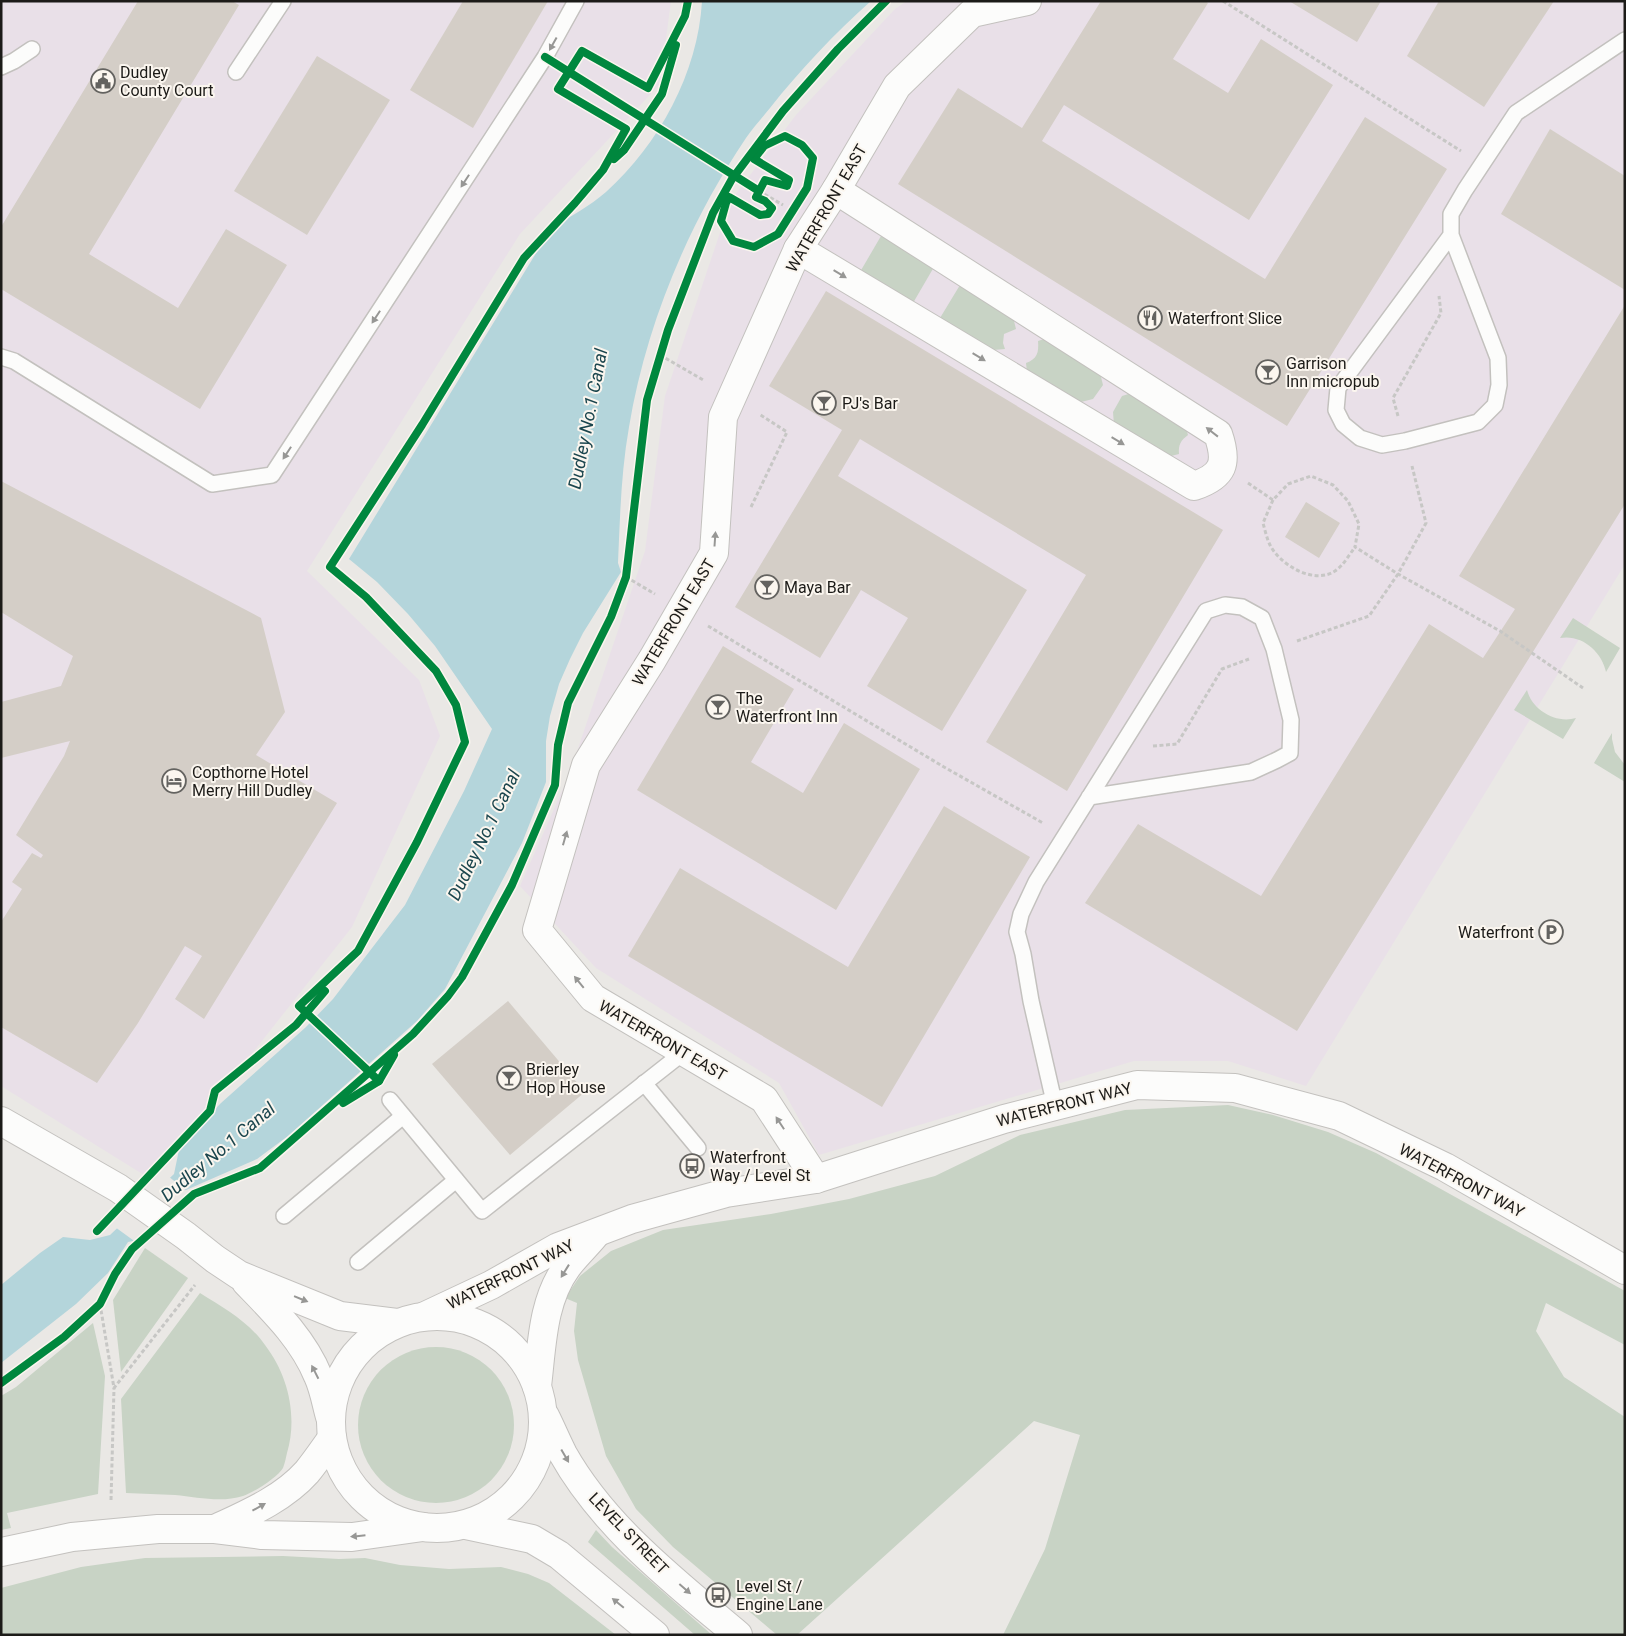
<svg xmlns="http://www.w3.org/2000/svg" width="1626" height="1636" font-family="Roboto,sans-serif">
	<rect width="100%" height="100%" fill="#eae8e5"/>
	<g fill="#e9e0e8">
		<path d="M1 1H671L660 84 520 234 307 571 419 680 440 736 352 927 152 1180 1 1086Z"/>
		<path d="M907 1H1625V564L1306 1086 1228 1061H1134L819 1155 779 1083 596 968 520 886 569 775 645 551 665 396 731 200 796 115 895 9Z"/>
	</g>
	<g fill="#c8d3c5">
		<path d="M881 236 934 267 913 303 860 272Z"/>
		<path d="M960 285 1013 317 1016 329 1004 334 1003 343 1005 349 993 350 940 318Z"/>
		<path d="M1047 338 1099 369 1103 385 1093 399 1077 403 1027 372 1026 363C1037 359 1039 353 1038 341Z"/>
		<path d="M1135 392 1185 425 1188 435C1181 440 1178 445 1179 454L1167 457 1114 425 1113 412 1122 396Z"/>
		<path d="M1573 618 1620 648 1606 672C1602 652 1582 634 1560 638Z"/>
		<path d="M1527 690C1532 710 1556 724 1576 718L1563 739 1514 710Z"/>
		<path d="M1612 733V739L1615 752 1625 765V782L1594 763Z"/>
		<path d="M1228 1105 1273 1115 1328 1132 1376 1153 1625 1291V1345L1546 1303 1536 1331 1564 1377 1625 1417V1635H1003L1045 1549 1080 1435 1034 1421 797 1635H777L673 1547 636 1509 606 1456 578 1360 574 1331 577 1303 565 1298 580 1276 611 1251 663 1230 771 1214 849 1199 935 1176 1020 1135 1125 1110Z"/>
		<path d="M145 1248 188 1278 121 1372 113 1300Z"/>
		<path d="M200 1293C224 1308 249 1322 265 1345 288 1375 298 1416 287 1453 286 1457 285 1463 283 1468 278 1477 253 1493 243 1496 221 1503 197 1497 175 1495 159 1494 142 1494 126 1493L121 1399Z"/>
		<path d="M93 1323 105 1376 98 1494 7 1513 11 1528 1 1530V1396L16 1387Z"/>
		<circle cx="436" cy="1425" r="78"/>
		<path d="M596 1530 612 1547 712 1635H695L588 1542Z"/>
		<path d="M283 1556 339 1559 365 1558 400 1565 449 1569 501 1567 528 1574 549 1583 616 1635H1V1588L81 1567 145 1558Z"/>
	</g>
	<path fill="#b4d5db" d="M702 1H871C834 34 800 70 770 108 762 118 753 128 746 138 688 224 646 325 629 427 621 472 620 517 618 563L621 572 583 633 570 659 559 684 550 716 546 741V782L522 843 445 989 417 1021 288 1136 257 1159 186 1190 143 1239 128 1242 108 1273 76 1304 1 1363V1285L40 1253 63 1237 90 1240 110 1235 174 1174 180 1145 221 1103 306 1027 333 999 405 905 464 791 492 729 435 646 408 614 377 582 349 559 552 227C570 217 590 206 606 192 659 144 698 73 702 1Z"/>
	<path fill="#eae8e5" d="M168 1176 188 1192 145 1241 137 1243 115 1227Z"/>
	<g fill="#d4cec7">
		<path d="M138 1H232L239 5 89 254 178 308 226 229 287 265 200 409 1 289V227Z"/>
		<path d="M463 1H548L473 128 410 90Z"/>
		<path d="M1101 1H1205L1208 3 1173 59 1228 93 1261 39 1333 85 1249 220 1064 105 1042 141 1265 279 1365 117 1447 169 1287 426 898 184 958 88 1022 128Z"/>
		<path d="M1289 1H1381L1357 42Z"/>
		<path d="M1439 1H1554L1484 107 1407 56Z"/>
		<path d="M317 56 390 100 307 235 234 191Z"/>
		<path d="M1550 129 1625 176V290L1501 214Z"/>
		<path d="M826 291 1223 530 1067 791 986 742 1086 575 860 439 838 476 1027 590 942 731 867 686 908 618 861 590 820 658 735 607 842 430 769 386Z"/>
		<path d="M1625 305V504L1297 1031 1085 903 1138 824 1261 896 1429 624 1483 658 1515 609 1459 576Z"/>
		<path d="M1 481 261 618 285 712 256 755 337 803 204 1019 175 999 202 956 185 946 138 1023 97 1083 1 1027V922L22 889 12 882 32 853 41 858 43 855 16 835 64 756 70 741 1 758V702L61 686 73 656 1 612Z"/>
		<path d="M1306 502 1340 523 1319 558 1285 537Z"/>
		<path d="M723 646 794 689 751 762 803 793 844 723 920 769 836 910 637 790Z"/>
		<path d="M944 806 1030 857 882 1107 628 956 680 868 848 967Z"/>
		<path d="M508 1001 585 1092 510 1155 432 1064Z"/>
	</g>
	<g fill="none" stroke-linecap="round" stroke-linejoin="round">
		<g stroke="#c3c1be" stroke-width="18">
			<g id="service">
				<path d="M1 67 14 61 32 49"/>
				<path d="M236 72 283 1"/>
				<path d="M1451 235 1338 388 1336 410 1343 424 1360 438 1382 445 1405 441 1478 422 1495 405 1499 385 1498 358 1451 235V214L1465 190 1516 113 1625 40"/>
				<path d="M1 357 14 361 212 484 272 475 545 57 576 1"/>
				<path d="M644 1083 698 1148"/>
				<path d="M390 1100 482 1211 684 1052"/>
				<path d="M1055 1106 1031 1001 1023 954 1017 932 1021 914 1036 882 1206 611 1225 605 1242 607 1262 618 1274 649 1291 720 1290 753 1277 760 1251 772 1089 797"/>
				<path d="M284 1216 403 1116"/>
				<path d="M358 1262 456 1180"/>
			</g>
		</g>
		<g stroke="#c3c1be" stroke-width="30">
			<g id="minor">
				<path d="M798 249 1194 486C1224 476 1228 463 1218 434L836 190"/>
				<path d="M816 1179 764 1099 593 998 537 930 586 765 652 660 714 553 723 417 798 249 836 190 897 86 972 13 1027 1"/>
				<path d="M215 1529C247 1514 283 1499 307 1472 316 1461 324 1449 332 1438"/>
				<path d="M1 1552 72 1537 158 1529H215L262 1535 352 1537 423 1527"/>
			</g>
		</g>
		<g stroke="#c3c1be" stroke-width="30">
			<g id="tertiary">
				<path d="M1 1121 118 1188 186 1236 215 1259 239 1275 340 1316 397 1323"/>
				<path d="M246 1282C273 1310 303 1339 318 1376 324 1389 326 1403 330 1417"/>
				<circle cx="437" cy="1422" r="106"/>
				<path d="M425 1316 491 1285 558 1247 632 1219 726 1193 816 1179 1004 1119 1137 1085 1235 1088 1339 1116 1445 1167 1625 1270"/>
				<path d="M537 1386C542 1346 542 1301 567 1267 575 1256 586 1246 595 1235"/>
				<path d="M545 1416C551 1428 557 1442 563 1454 604 1527 675 1582 738 1635"/>
				<path d="M466 1525 532 1539 559 1555 655 1635"/>
			</g>
		</g>
		<g stroke="#c7c7c5" stroke-width="3" stroke-dasharray="4 2.5" stroke-linecap="butt">
			<path d="M1223 1 1461 151"/>
			<path d="M759 191 783 205"/>
			<path d="M660 355 705 381"/>
			<path d="M1398 416 1393 398 1441 313 1439 296"/>
			<path d="M1248 483 1273 500 1288 484 1311 476 1333 485 1348 501 1359 524 1355 547 1398 574 1500 631 1583 688"/>
			<path d="M1273 500 1263 523C1265 530 1267 539 1270 545 1280 565 1314 585 1335 571 1343 566 1349 555 1355 547"/>
			<path d="M751 507 787 432 759 414"/>
			<path d="M626 577 655 594"/>
			<path d="M708 626 944 767 1043 823"/>
			<path d="M1297 641 1369 616 1398 574 1426 523 1412 466"/>
			<path d="M1153 746 1177 744 1222 669 1249 659"/>
			<path d="M100 1304 114 1388 195 1285"/>
			<path d="M111 1500 114 1388"/>
		</g>
		<use href="#service" stroke="#fcfcfb" stroke-width="15"/>
		<use href="#minor" stroke="#fcfcfb" stroke-width="28"/>
		<use href="#tertiary" stroke="#fcfcfb" stroke-width="28"/>
		<g stroke="#fbf6ef" stroke-width="11">
			<g id="cycleway">
				<path d="M545 57 759 191"/>
				<path d="M785 136 802 145 813 158 807 188 778 234 754 247 733 241 721 221 726 203 729 197 760 215 768 214 772 208 765 201 756 197 765 180 787 186 789 180 754 159 764 146Z"/>
				<path d="M614 159 624 150 662 94 676 45"/>
				<path d="M379 1081 299 1006 358 951 417 842 465 742 456 705 436 671 366 597 330 567 422 425 524 258 575 203 603 170 626 129 558 89 582 51 648 88 685 16 688 1"/>
				<path d="M343 1103 379 1081 394 1055"/>
				<path d="M97 1231 210 1111 215 1091 296 1025 325 991"/>
				<path d="M1 1383 64 1337 100 1304 115 1274 132 1249 194 1194 260 1168 413 1034 448 996 462 977 512 885 555 785 558 745 568 703 611 617 626 577 647 400 668 330 713 213 732 179 783 111 838 49 886 1"/>
			</g>
		</g>
		<use href="#cycleway" stroke="#00873e" stroke-width="8"/>
	</g>
	<defs><path id="oneway-solid" d="M-6-.8H1V-3.2L6.5 0L1 3.2V.8H-6Z" transform="scale(1.25)"/></defs>
	<g fill="#979795">
		<use href="#oneway-solid" transform="translate(553 44) rotate(119)"/>
		<use href="#oneway-solid" transform="translate(465 181) rotate(123)"/>
		<use href="#oneway-solid" transform="translate(840 274) rotate(31)"/>
		<use href="#oneway-solid" transform="translate(376 317) rotate(123)"/>
		<use href="#oneway-solid" transform="translate(979 357) rotate(31)"/>
		<use href="#oneway-solid" transform="translate(1212 432) rotate(-142)"/>
		<use href="#oneway-solid" transform="translate(1118 441) rotate(31)"/>
		<use href="#oneway-solid" transform="translate(287 453) rotate(123)"/>
		<use href="#oneway-solid" transform="translate(715 539) rotate(-86)"/>
		<use href="#oneway-solid" transform="translate(565 838) rotate(-74)"/>
		<use href="#oneway-solid" transform="translate(579 982) rotate(-129)"/>
		<use href="#oneway-solid" transform="translate(780 1123) rotate(-123)"/>
		<use href="#oneway-solid" transform="translate(565 1271) rotate(122)"/>
		<use href="#oneway-solid" transform="translate(301 1299) rotate(22)"/>
		<use href="#oneway-solid" transform="translate(315 1372) rotate(-117)"/>
		<use href="#oneway-solid" transform="translate(565 1456) rotate(60)"/>
		<use href="#oneway-solid" transform="translate(259 1507) rotate(-29)"/>
		<use href="#oneway-solid" transform="translate(358 1536) rotate(174)"/>
		<use href="#oneway-solid" transform="translate(685 1589) rotate(41)"/>
		<use href="#oneway-solid" transform="translate(618 1603) rotate(-141)"/>
	</g>
	<defs>
		<g id="civic-ring" transform="scale(1.25)"><circle r="9.5" fill="#fbf6ef" stroke="#646360" stroke-width="1.5"/><path d="M-.6-6.5H3V-4.5H.6V-3L4-1V1h2V6H-6V1h2V-1L-.6-3ZM-1.2 2.5V6h2.4V2.5Z" fill="#646360"/></g>
		<g id="restaurant-ring" transform="scale(1.25)"><circle r="9.5" fill="#fbf6ef" stroke="#646360" stroke-width="1.5"/><path d="M-5-6h1v4h1v-4h1v4h1v-4h1v5L-1.5 .5V6h-2V.5L-5-1ZM5-6V6H3V1.5H1.5Q1.5-4 5-6Z" fill="#646360"/></g>
		<g id="bar-ring" transform="scale(1.25)"><circle r="9.5" fill="#fbf6ef" stroke="#646360" stroke-width="1.5"/><path d="M-6-5H6L.8 .8V4.5H3.5V6h-7V4.5H-.8V.8Z" fill="#646360"/></g>
		<g id="hotel-ring" transform="scale(1.25)"><circle r="9.5" fill="#fbf6ef" stroke="#646360" stroke-width="1.5"/><path d="M-6-4.5h1.5V1H6V5H4.5V3h-9V5H-6ZM-4 0a1.8 1.8 0 1 1 3.6 0ZM.5 0V-2.5h3Q6-2.5 6 0Z" fill="#646360"/></g>
		<g id="parking-ring" transform="scale(1.25)"><circle r="9.5" fill="#fbf6ef" stroke="#646360" stroke-width="1.5"/><path d="M-3.5-5.5H1a3.5 3.5 0 0 1 0 7H-1V5.5H-3.5ZM-1-3.4V-.6H.8a1.4 1.4 0 0 0 0-2.8Z" fill="#646360"/></g>
		<g id="bus-ring" transform="scale(1.25)"><circle r="9.5" fill="#fbf6ef" stroke="#646360" stroke-width="1.5"/><path d="M-5-6H5V4H4V6H2V4H-2V6H-4V4H-5ZM-3.5-4V0h7V-4ZM-3.5 1.2v1.5H-2V1.2ZM2 1.2v1.5H3.5V1.2Z" fill="#646360"/></g>
	</defs>
	<g fill-rule="evenodd">
		<use href="#civic-ring" x="103" y="81"/>
		<use href="#restaurant-ring" x="1150" y="318"/>
		<use href="#bar-ring" x="1268" y="372"/>
		<use href="#bar-ring" x="824" y="403"/>
		<use href="#bar-ring" x="767" y="587"/>
		<use href="#bar-ring" x="718" y="707"/>
		<use href="#hotel-ring" x="174" y="781"/>
		<use href="#parking-ring" x="1551" y="932"/>
		<use href="#bar-ring" x="509" y="1078"/>
		<use href="#bus-ring" x="692" y="1166"/>
		<use href="#bus-ring" x="718" y="1595"/>
	</g>
	<g text-anchor="middle" stroke-width="4" stroke-linejoin="round" paint-order="stroke">
		<g font-size="16" fill="#1c1b18" stroke="#fbf6ef" text-anchor="start">
			<text x="120" y="78">Dudley<tspan x="120" dy="18">County Court</tspan></text>
			<text x="1168" y="324">Waterfront Slice</text>
			<text x="1286" y="369">Garrison<tspan x="1286" dy="18">Inn micropub</tspan></text>
			<text x="842" y="409">PJ's Bar</text>
			<text x="784" y="593">Maya Bar</text>
			<text x="736" y="704">The<tspan x="736" dy="18">Waterfront Inn</tspan></text>
			<text x="192" y="778">Copthorne Hotel<tspan x="192" dy="18">Merry Hill Dudley</tspan></text>
			<text x="1534" y="938" text-anchor="end">Waterfront</text>
			<text x="526" y="1075">Brierley<tspan x="526" dy="18">Hop House</tspan></text>
			<text x="710" y="1163">Waterfront<tspan x="710" dy="18">Way / Level St</tspan></text>
			<text x="736" y="1592">Level St /<tspan x="736" dy="18">Engine Lane</tspan></text>
		</g>
		<g font-size="16" fill="#1c1b18" stroke="#fbf6ef">
			<text transform="translate(826 208) rotate(-60)" y="6">WATERFRONT EAST</text>
			<text transform="translate(673 622) rotate(-59)" y="6">WATERFRONT EAST</text>
			<text transform="translate(663 1040) rotate(30)" y="6">WATERFRONT EAST</text>
			<text transform="translate(1064 1104) rotate(-14)" y="6">WATERFRONT WAY</text>
			<text transform="translate(1462 1180) rotate(28)" y="6">WATERFRONT WAY</text>
			<text transform="translate(510 1274) rotate(-26)" y="6">WATERFRONT WAY</text>
			<text transform="translate(629 1533) rotate(46)" y="6">LEVEL STREET</text>
		</g>
		<g font-size="18" font-style="italic" fill="#1b464e" stroke="#fbf6ef">
			<text transform="translate(588 419) rotate(-79)" y="6">Dudley No.1 Canal</text>
			<text transform="translate(484 835) rotate(-64)" y="6">Dudley No.1 Canal</text>
			<text transform="translate(218 1152) rotate(-40)" y="6">Dudley No.1 Canal</text>
		</g>
	</g>
	<rect width="1626" height="1636" fill="none" stroke="#1c1b18" stroke-width="5"/>
</svg>
